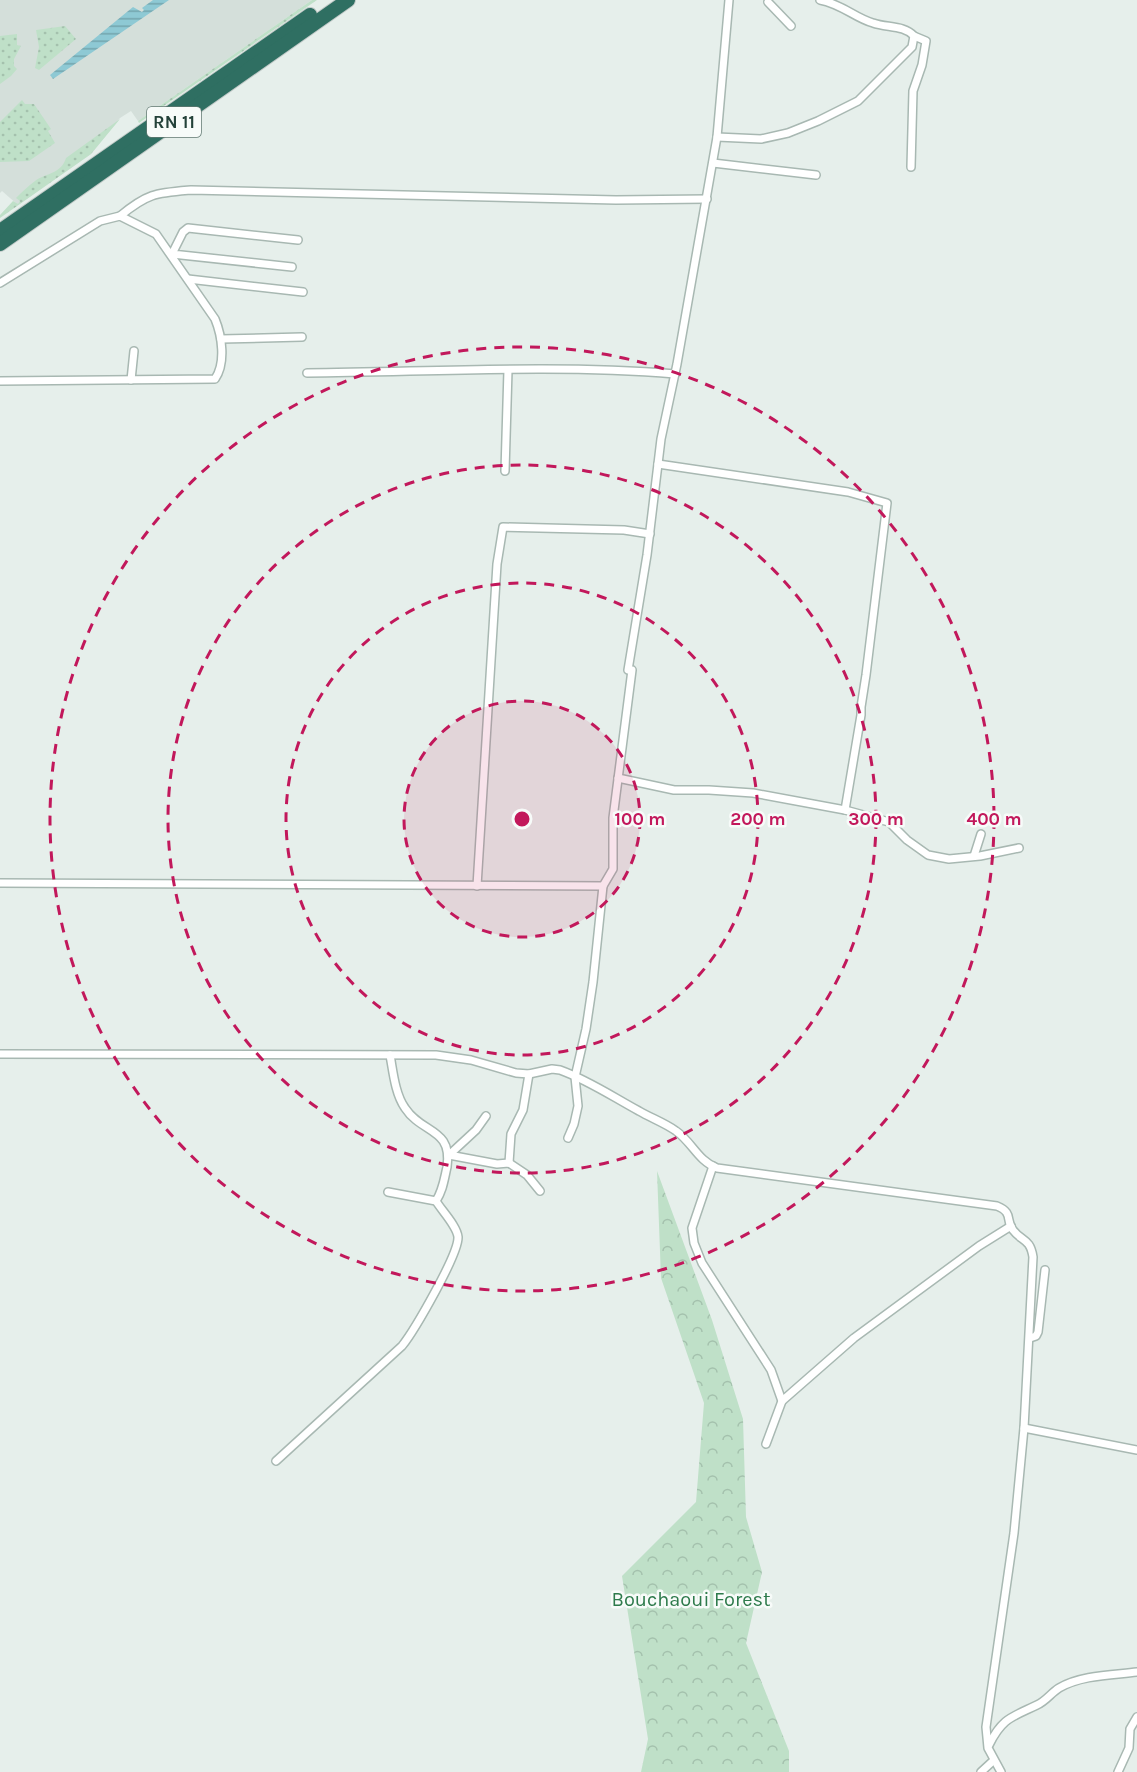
<svg xmlns="http://www.w3.org/2000/svg" width="1137" height="1772" font-family="Karla,sans-serif">
	<defs>
		<pattern id="grass-dots" width="8" height="8" patternUnits="userSpaceOnUse" patternTransform="scale(1.5)"><rect width="8" height="8" fill="#bfe0c8"/><path d="M2 2h.1M6 6h.1" fill="none" stroke="#a4c1ad" stroke-width="1.8" stroke-linecap="round"/></pattern>
		<pattern id="forest-crowns" width="20" height="18" patternUnits="userSpaceOnUse" patternTransform="scale(1.5)"><rect width="20" height="18" fill="#bfe0c8"/><path d="M2 6a3 3 0 1 1 6 0M12 15a3 3 0 1 1 6 0" fill="none" stroke="#a4c1ad"/></pattern>
		<pattern id="water-rules" width="6" height="5" patternUnits="userSpaceOnUse" patternTransform="scale(1.5)"><rect width="6" height="5" fill="#8ec9d4"/><path d="M0 2.5h6" fill="none" stroke="#74a5ad"/></pattern>
	</defs>
	<rect width="100%" height="100%" fill="#e6efeb"/>
	<path fill="#d4dfda" d="M0 0H312L138 121 131 111 120 118 91 154 18 205 2 191 0 193Z"/>
	<g fill="url(#grass-dots)">
		<path d="M312 0H317L139 123 138 121Z"/>
		<path d="M65 26 76 39 39 70 35 68 39 47 36 30Z"/>
		<path d="M17 34V45L21 46 14 59V66L17 69 11 76 0 84V36Z"/>
		<path d="M22 100 25 104H34L51 129 48 131 55 143 29 161 0 162V122Z"/>
		<path d="M120 119 91 154 0 218V215L13 201 18 204 20 201 16 198C22 192 28 186 35 181 46 173 61 174 66 158Z"/>
	</g>
	<path fill="url(#forest-crowns)" d="M657 1171 712 1320 743 1419 746 1517 762 1572 746 1643 789 1751V1772H641L648 1739 622 1576 696 1502 704 1403 661 1278Z"/>
	<path fill="url(#water-rules)" d="M153 0H169L53 79 50 75 133 7 142 12 144 10 142 8Z"/>
	<g fill="none" stroke-linecap="round" stroke-linejoin="round">
		<g stroke="#a8b8b2" stroke-width="10">
			<g id="street">
				<path d="M768 2 791 26"/>
				<path d="M717 137 761 139 788 133 818 121 858 101 912 47 914 36C904 25 887 28 873 23 855 18 842 4 820 0"/>
				<path d="M713 163 816 175"/>
				<path d="M911 167 913 91 922 65 926 41 914 36"/>
				<path d="M120 216C148 193 156 193 191 190L616 200 707 199"/>
				<path d="M292 267 172 254 183 232 188 228 298 240"/>
				<path d="M188 279 303 292"/>
				<path d="M0 283 100 221 120 216 156 234 215 319C222 336 226 363 215 379L0 381"/>
				<path d="M221 339 302 337"/>
				<path d="M307 373C429 372 553 364 675 374"/>
				<path d="M131 380 134 351"/>
				<path d="M658 464 848 492 887 503 866 675 861 707V715L845 810"/>
				<path d="M505 471 508 370"/>
				<path d="M628 670 647 555 661 439 677 364 717 137 729 0"/>
				<path d="M618 778 674 790H709L753 793 845 810 889 822 907 840 928 855 949 859 980 856 1019 848"/>
				<path d="M974 856 981 834"/>
				<path d="M0 883 603 886"/>
				<path d="M477 886 497 564 503 527 624 530 650 534"/>
				<path d="M0 1054 436 1055 471 1060 516 1073 529 1074 552 1069 560 1070C588 1080 613 1097 639 1111 651 1118 665 1123 676 1131 692 1142 698 1161 717 1168L997 1206C1014 1213 1005 1220 1013 1230 1022 1242 1030 1238 1033 1257L1024 1428 1014 1533 986 1727 988 1748 1001 1772"/>
				<path d="M390 1055C393 1071 395 1094 405 1108 422 1134 453 1128 447 1167 444 1180 443 1190 436 1201"/>
				<path d="M568 1138 574 1124 578 1106 575 1077 586 1029 593 982 603 886 613 869V818L632 670"/>
				<path d="M449 1155 497 1164 509 1163 527 1175 540 1191"/>
				<path d="M449 1155 476 1130 486 1116"/>
				<path d="M509 1163 511 1134 523 1110 529 1074"/>
				<path d="M713 1166 692 1228 694 1243 702 1263 771 1370 782 1401"/>
				<path d="M1030 1338 1036 1336 1038 1332 1045 1270"/>
				<path d="M1024 1428 1137 1450"/>
				<path d="M766 1444 782 1401 854 1338 979 1246 1011 1226"/>
				<path d="M276 1461 402 1346C414 1331 459 1254 458 1237 457 1226 442 1211 436 1201L388 1192"/>
				<path d="M989 1745C1002 1718 1012 1717 1037 1705 1046 1701 1051 1693 1059 1688 1081 1675 1113 1675 1137 1672"/>
				<path d="M981 1772 993 1761"/>
				<path d="M1118 1772 1129 1748 1130 1729 1137 1717"/>
			</g>
		</g>
		<g stroke="#c2cac8" stroke-width="16">
			<g id="highway">
				<path d="M0 231 310 15"/>
				<path d="M0 244 348 0"/>
			</g>
		</g>
		<use href="#street" stroke="#fff" stroke-width="7"/>
		<use href="#highway" stroke="#2f6f62" stroke-width="14"/>
	</g>
	<circle cx="522" cy="819" r="118" fill="#c2185b" fill-opacity=".12"/>
	<g fill="none" stroke="#c2185b" stroke-width="3" stroke-dasharray="10 8">
		<circle cx="522" cy="819" r="118"/>
		<circle cx="522" cy="819" r="236"/>
		<circle cx="522" cy="819" r="354"/>
		<circle cx="522" cy="819" r="472"/>
	</g>
	<g text-anchor="middle" stroke-width="5" stroke-linejoin="round" paint-order="stroke">
		<rect fill="#f7fbf9" stroke="#637a73" stroke-width="1.5" x="147" y="107" width="54" height="30" rx="4.5"/>
		<g font-size="18" font-weight="bold" fill="#24423a">
			<text x="174" y="128">RN 11</text>
		</g>
		<g font-size="20" fill="#2d7a4b" stroke="#f7fbf9">
			<text x="691" y="1606">Bouchaoui Forest</text>
		</g>
	</g>
	<circle cx="522" cy="819" r="9" fill="#c2185b" stroke="#f7fbf9" stroke-width="3"/>
	<g font-size="18" text-anchor="middle" font-weight="bold" fill="#c2185b" stroke="#f7fbf9" stroke-width="5" stroke-linejoin="round" paint-order="stroke">
		<text x="640" y="825">100 m</text>
		<text x="758" y="825">200 m</text>
		<text x="876" y="825">300 m</text>
		<text x="994" y="825">400 m</text>
	</g>
</svg>
